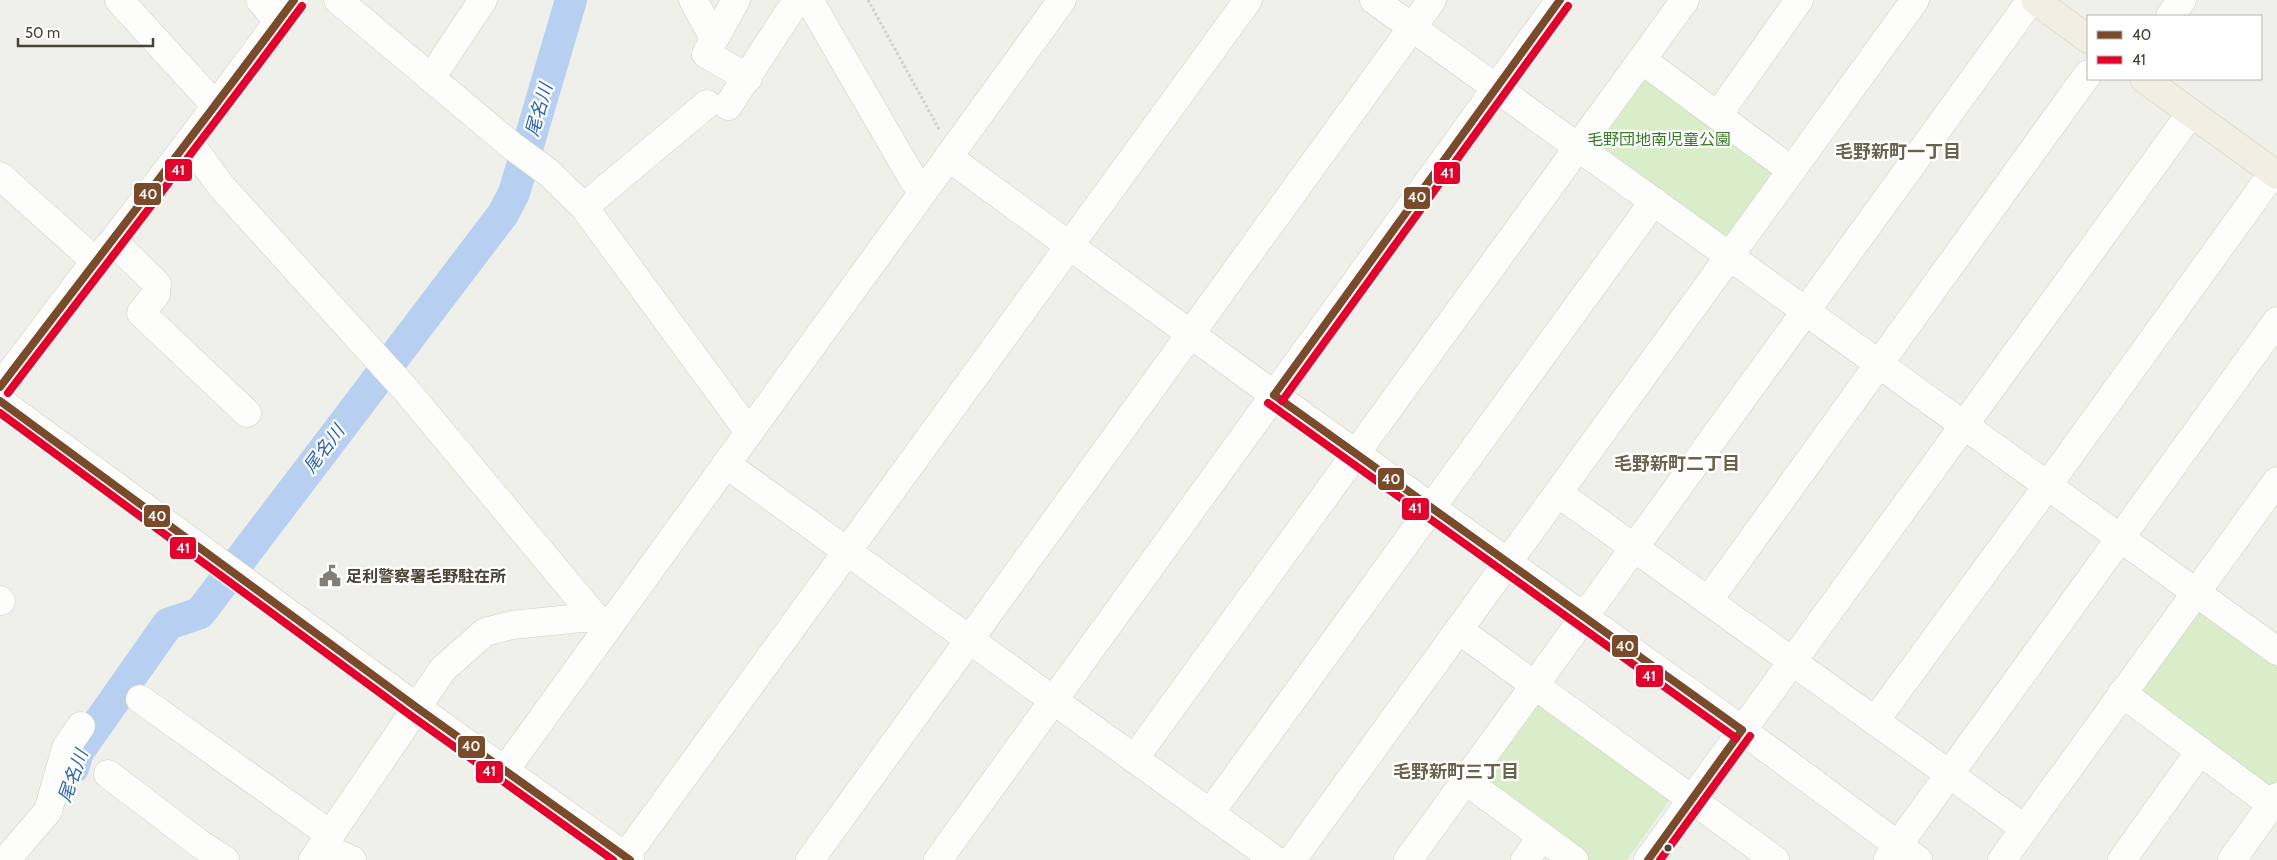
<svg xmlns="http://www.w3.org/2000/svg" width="2277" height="860" font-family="Cabin,'Noto Sans JP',sans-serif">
	<rect width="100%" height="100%" fill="#f0f0ea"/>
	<g fill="#d8edc8">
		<path d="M1642 73 1780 170 1734 240 1721 242 1592 149Z"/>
		<path d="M2207 610 2277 660V788L2272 795 2136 695 2194 612Z"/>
		<path d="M1532 701 1541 702 1671 798 1627 860H1581L1478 785Z"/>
	</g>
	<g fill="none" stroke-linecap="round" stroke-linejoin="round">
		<path stroke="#b7d0f1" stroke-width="32" d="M73 768 78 752 168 624 200 613 503 214 514 193 571 0"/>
		<g stroke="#cecec7" stroke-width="29">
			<g id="minor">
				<path d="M119 0 215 105"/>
				<path d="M260 0 278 21"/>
				<path d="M338 0 511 145 549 173 584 207 749 432"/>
				<path d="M693 0 714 38"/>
				<path d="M736 0 706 54 748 78"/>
				<path d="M809 0 914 181 924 191"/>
				<path d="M1374 0 2277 651"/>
				<path d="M2170 16 2182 0"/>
				<path d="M1642 60 1791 170"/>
				<path d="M431 78 483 0"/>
				<path d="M728 106 797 0"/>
				<path d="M1718 115 1799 0"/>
				<path d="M189 142 221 186 406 390 596 618"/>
				<path d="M948 157 1274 395 1742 730 1918 860"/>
				<path d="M0 176 95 261"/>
				<path d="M584 207 707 104"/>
				<path d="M113 241 157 284 156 294 141 313 247 413"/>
				<path d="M0 387 95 261 113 241 189 142 294 0"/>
				<path d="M0 401 416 707 630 860"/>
				<path d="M726 464 1275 860"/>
				<path d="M1558 493 2024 828"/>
				<path d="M0 600 1 601"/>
				<path d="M1708 601 2088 74"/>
				<path d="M1459 630 1775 860"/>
				<path d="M2122 693 2272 805"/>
				<path d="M140 699 331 835"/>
				<path d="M1875 721 2048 485 2273 173"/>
				<path d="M1134 759 1685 0"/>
				<path d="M505 770 1062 0"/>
				<path d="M108 774 200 844 225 860"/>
				<path d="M1466 781 1574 860"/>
				<path d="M1210 813 1654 201"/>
				<path d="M322 847 352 860"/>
				<path d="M625 857 1248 0"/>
				<path d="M1888 859 2277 321"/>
				<path d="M6 860 48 811 66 748 81 726"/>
				<path d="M313 860 443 669 485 632 512 625 581 618H596L608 621"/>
				<path d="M810 860 1432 0"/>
				<path d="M938 860 1560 0"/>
				<path d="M1292 860 1915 0"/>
				<path d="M1408 860 2031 0"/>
				<path d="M1525 860 1542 837"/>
				<path d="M1648 860 2191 113"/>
				<path d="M2002 860 2277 481"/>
				<path d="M2122 860 2200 751"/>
				<path d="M2232 860 2277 797"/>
			</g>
		</g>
		<g stroke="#d4d1b6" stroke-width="29">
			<g id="major">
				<path d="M2035 0 2088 39"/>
				<path d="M2144 79 2277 175"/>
			</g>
		</g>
		<path stroke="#d1cfca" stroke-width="3" stroke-dasharray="2.5 2.5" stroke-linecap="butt" d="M868 0 940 131"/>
		<use href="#minor" stroke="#fdfdfc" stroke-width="28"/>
		<use href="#major" stroke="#f1efe3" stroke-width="28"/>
		<g stroke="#fff" stroke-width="11">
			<g id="bus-1">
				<path d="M0 387C98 258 198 130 294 0"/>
				<path d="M1274 395 1742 730"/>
				<path d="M1274 395 1560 0"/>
				<path d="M0 401 416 707 630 860"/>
				<path d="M1648 860 1742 730"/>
			</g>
		</g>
		<g stroke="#fff" stroke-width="11">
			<g id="bus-2">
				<path d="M8 393C106 264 206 136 302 6"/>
				<path d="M1282 401 1568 6"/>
				<path d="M1268 403 1736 738"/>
				<path d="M0 413 410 715 613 860"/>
				<path d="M1660 860 1750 736"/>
			</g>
		</g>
		<use href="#bus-1" stroke="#7a4b2a" stroke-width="8"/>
		<use href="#bus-2" stroke="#e4002b" stroke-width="8"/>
	</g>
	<defs>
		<g id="civic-bare" transform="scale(1.725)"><path d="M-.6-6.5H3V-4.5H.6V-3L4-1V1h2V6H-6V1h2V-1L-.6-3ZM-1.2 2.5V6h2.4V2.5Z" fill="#828074" stroke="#fff" stroke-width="2.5" paint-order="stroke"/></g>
	</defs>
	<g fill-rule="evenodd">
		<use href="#civic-bare" x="330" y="576"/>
	</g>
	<circle fill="#474335" stroke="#fff" stroke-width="2" cx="1668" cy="848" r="4.5"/>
	<g text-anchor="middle" stroke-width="4.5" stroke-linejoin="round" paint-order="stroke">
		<g font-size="16" fill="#377c25" stroke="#fff">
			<text x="1659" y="145">毛野団地南児童公園</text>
		</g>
		<g font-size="16" font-weight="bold" fill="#474335" stroke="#fff" text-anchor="start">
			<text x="346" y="582">足利警察署毛野駐在所</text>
		</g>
		<g font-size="18" font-style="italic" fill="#2963b8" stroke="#fff">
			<text transform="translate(539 110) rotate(-74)" y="6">尾名川</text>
			<text transform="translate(324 449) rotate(-53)" y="6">尾名川</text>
			<text transform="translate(73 776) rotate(-70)" y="6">尾名川</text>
		</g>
		<g font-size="18" font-weight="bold" fill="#6a634c" stroke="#fff">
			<text x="1898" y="158">毛野新町一丁目</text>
			<text x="1677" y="470">毛野新町二丁目</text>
			<text x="1456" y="778">毛野新町三丁目</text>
		</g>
	</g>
	<g stroke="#fff" stroke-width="2">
		<rect x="164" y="158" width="29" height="24" rx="5" fill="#e4002b"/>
		<rect x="1433" y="161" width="28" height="24" rx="5" fill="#e4002b"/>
		<rect x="133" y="182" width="29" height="24" rx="5" fill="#7a4b2a"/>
		<rect x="1403" y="186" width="28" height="24" rx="5" fill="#7a4b2a"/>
		<rect x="1377" y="467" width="28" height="24" rx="5" fill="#7a4b2a"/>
		<rect x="1401" y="497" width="29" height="24" rx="5" fill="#e4002b"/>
		<rect x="143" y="504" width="28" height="24" rx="5" fill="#7a4b2a"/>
		<rect x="169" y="536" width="28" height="24" rx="5" fill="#e4002b"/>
		<rect x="1611" y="634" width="28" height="24" rx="5" fill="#7a4b2a"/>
		<rect x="1635" y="664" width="29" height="24" rx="5" fill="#e4002b"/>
		<rect x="457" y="735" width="29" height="24" rx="5" fill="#7a4b2a"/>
		<rect x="475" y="760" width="29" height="24" rx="5" fill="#e4002b"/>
	</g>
	<g font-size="14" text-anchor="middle" font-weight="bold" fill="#fff">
		<text x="178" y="175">41</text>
		<text x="1447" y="178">41</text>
		<text x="148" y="199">40</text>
		<text x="1417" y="202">40</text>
		<text x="1391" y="484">40</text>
		<text x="1415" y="513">41</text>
		<text x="157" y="521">40</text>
		<text x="183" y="553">41</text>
		<text x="1625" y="651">40</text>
		<text x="1649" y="681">41</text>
		<text x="471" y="751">40</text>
		<text x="489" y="776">41</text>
	</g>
	<rect x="2087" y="15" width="175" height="65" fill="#ffffff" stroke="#b5b4ae"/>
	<rect x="2097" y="31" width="25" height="8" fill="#7a4b2a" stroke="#b5b4ae"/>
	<text x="2132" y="40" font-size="15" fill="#474335">40</text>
	<rect x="2097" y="56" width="25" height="8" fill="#e4002b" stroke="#b5b4ae"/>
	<text x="2132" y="65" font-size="15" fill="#474335">41</text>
	<path d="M18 38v8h135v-8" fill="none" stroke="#474335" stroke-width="2.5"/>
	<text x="25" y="38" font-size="15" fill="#474335" stroke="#ffffff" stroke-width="4" paint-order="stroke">50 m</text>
</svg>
